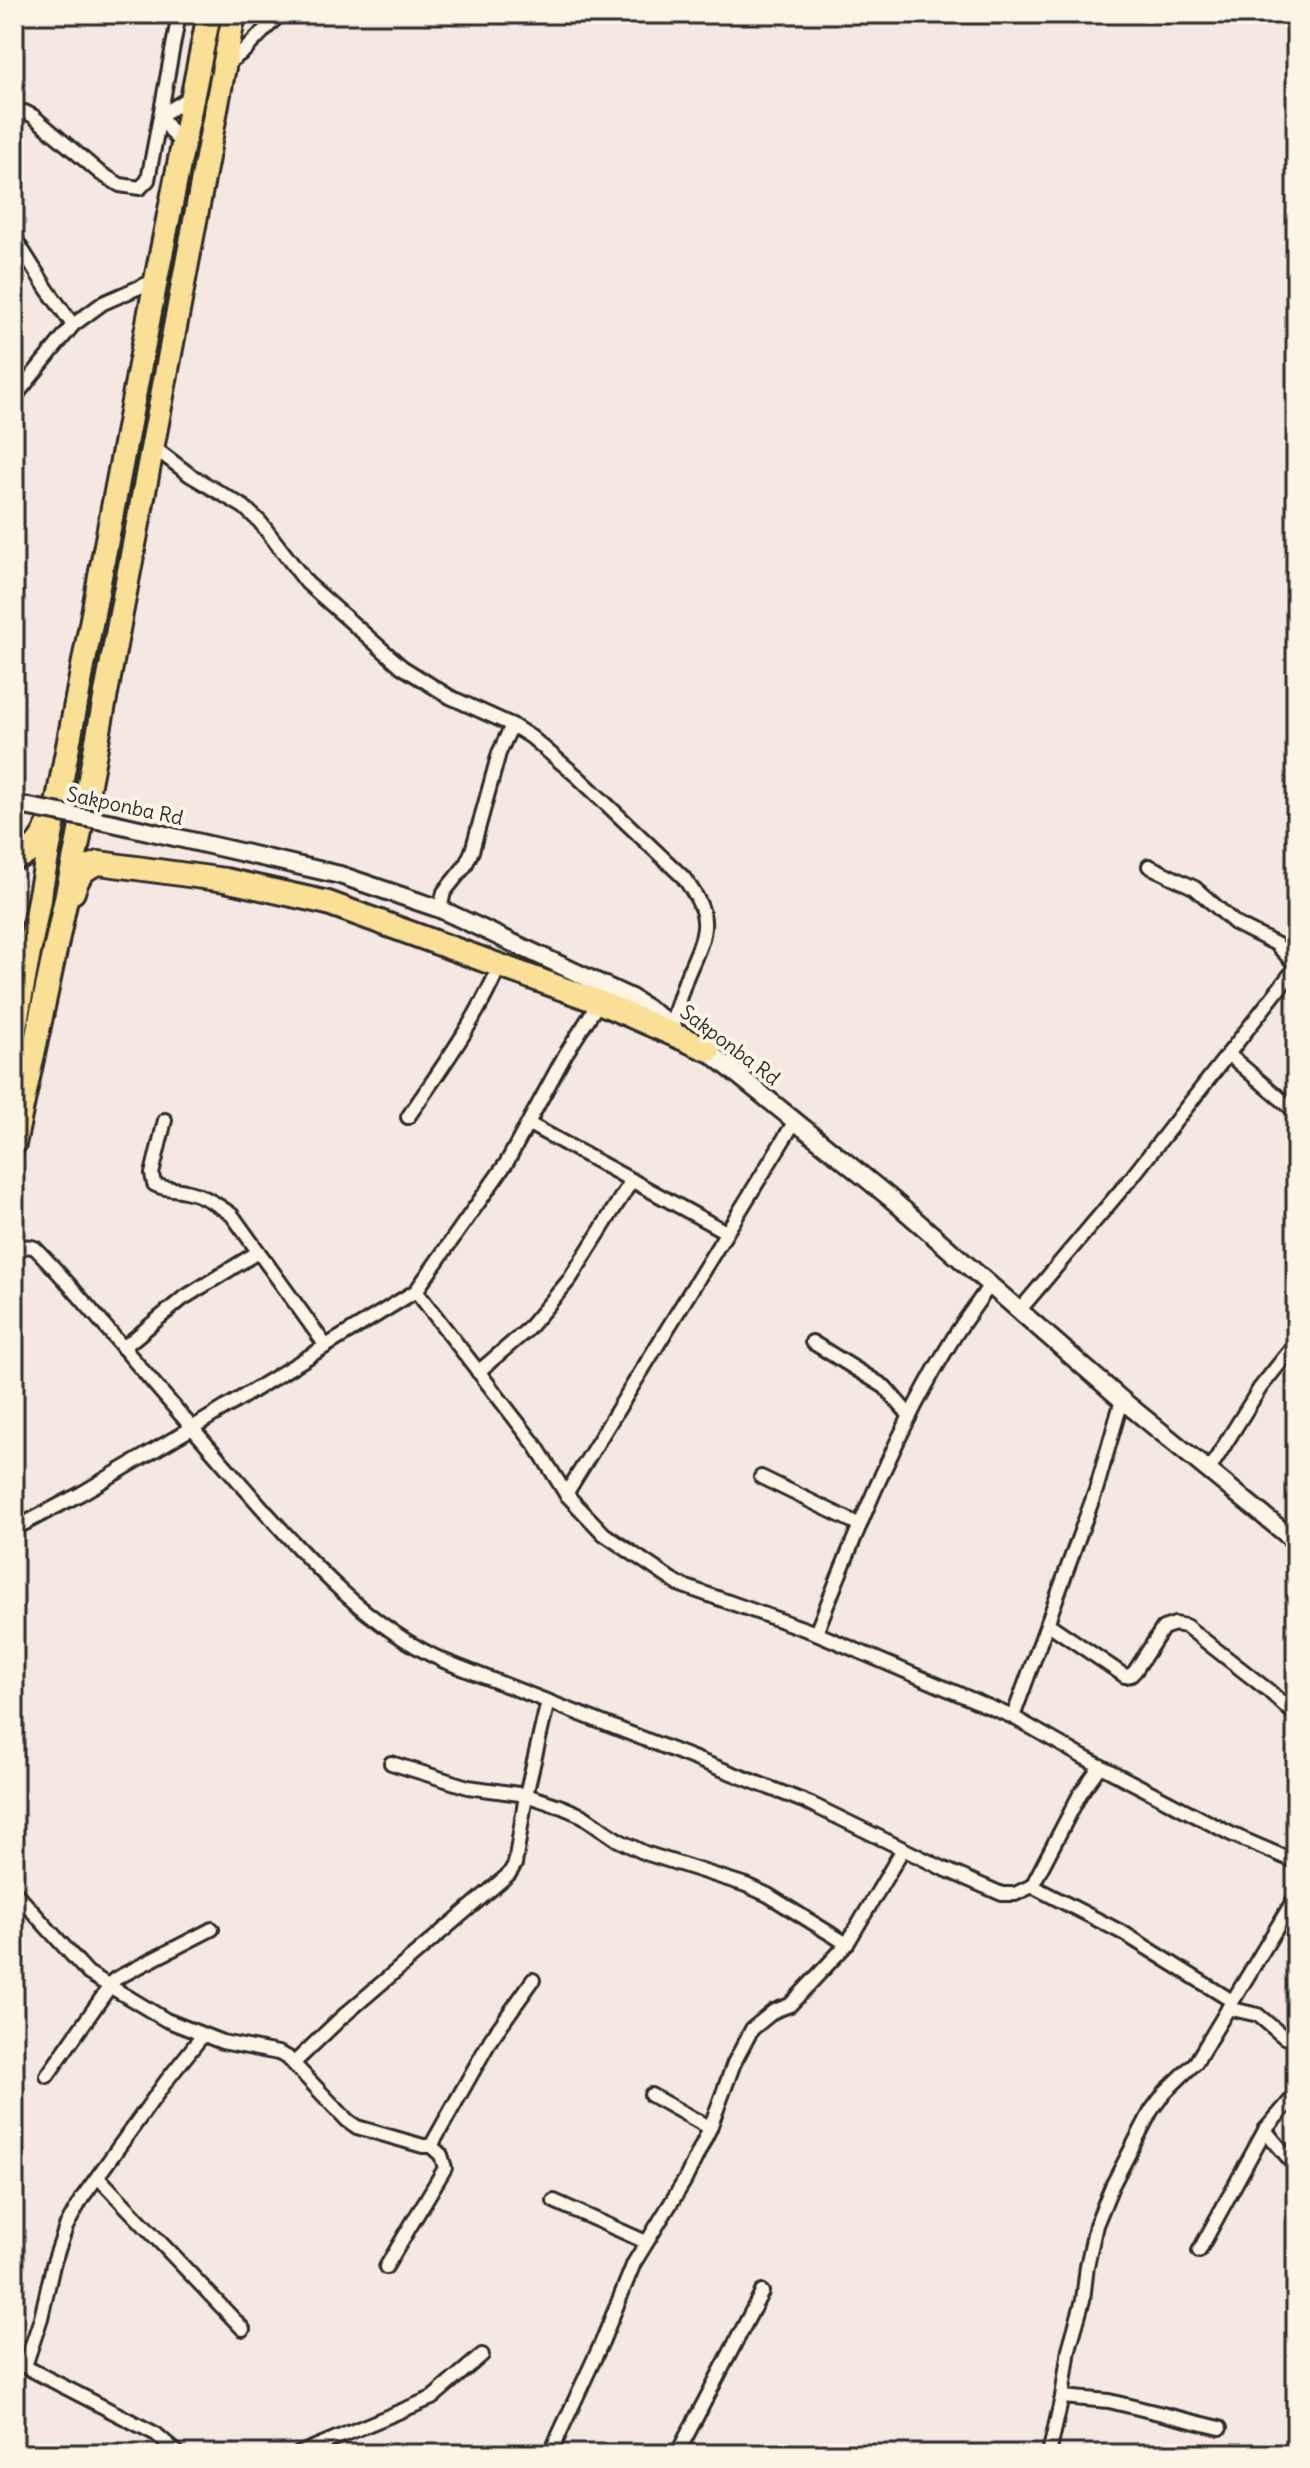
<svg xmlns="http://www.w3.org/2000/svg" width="1310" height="2468" font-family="Delius,sans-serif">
	<rect width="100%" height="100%" fill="#f5e8e3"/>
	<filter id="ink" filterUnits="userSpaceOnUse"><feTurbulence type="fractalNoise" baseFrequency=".0125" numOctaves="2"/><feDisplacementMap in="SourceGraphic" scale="16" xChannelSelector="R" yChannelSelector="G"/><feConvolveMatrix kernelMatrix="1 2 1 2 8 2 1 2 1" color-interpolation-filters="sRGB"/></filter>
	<g filter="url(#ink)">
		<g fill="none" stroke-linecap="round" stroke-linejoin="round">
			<g stroke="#2b2b2b" stroke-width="18">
				<g id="street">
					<path d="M179 14 160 116 182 146"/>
					<path d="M225 65 243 52 280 14"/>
					<path d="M14 114 25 112 33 116 100 173 120 185 140 188 148 180 160 116 192 96"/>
					<path d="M14 237 47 289 73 325"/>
					<path d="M14 398 73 325 103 303 156 280"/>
					<path d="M152 446 190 475 244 507 260 522 307 583 402 667 450 697 512 725 531 737 578 777 683 877C715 919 706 932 687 976 681 992 676 1009 671 1025"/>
					<path d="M1149 866 1195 888 1236 924 1276 944 1296 965"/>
					<path d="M440 909 444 892 465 866 472 851 499 753 512 725"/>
					<path d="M1228 1054 1296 1112"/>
					<path d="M408 1117C441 1069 476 1021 499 967"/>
					<path d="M165 1120 152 1174 154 1184C164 1190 174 1188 185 1191 202 1194 218 1205 232 1215L326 1346"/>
					<path d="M529 1124 726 1232"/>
					<path d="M14 1254C21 1248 25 1244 35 1248 70 1283 100 1321 132 1358 173 1406 214 1453 256 1501 311 1563 367 1626 444 1661L811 1804 942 1868 1002 1894H1015L1032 1886 1080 1794 1100 1766"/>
					<path d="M416 1291 536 1446 566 1494 604 1534 678 1584 816 1633 1013 1717 1083 1757 1231 1834 1296 1862"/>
					<path d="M1019 1311 1132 1177 1296 967"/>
					<path d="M812 1342 885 1387 910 1416"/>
					<path d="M123 1348 182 1299 258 1252"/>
					<path d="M478 1372 527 1330 570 1279 632 1180"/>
					<path d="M1209 1470 1260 1388 1296 1343"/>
					<path d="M761 1477 860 1525"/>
					<path d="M566 1494 795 1121"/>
					<path d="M14 1529 82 1493 192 1428 416 1291 507 1162 565 1055 599 1002"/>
					<path d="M1047 1623 1125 1676 1131 1675 1135 1671 1163 1628 1175 1624 1186 1626 1269 1691 1296 1716"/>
					<path d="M816 1633C856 1532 897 1429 954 1337 965 1319 978 1303 989 1286"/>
					<path d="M1013 1717 1096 1490 1122 1400"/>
					<path d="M391 1763 468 1787 526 1795 562 1807 583 1816 618 1840 645 1853 746 1885 768 1895 847 1944"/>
					<path d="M1032 1886 1125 1934 1232 2001"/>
					<path d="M14 1891 88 1973 166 2020 222 2042 278 2053 287 2057 348 2121 357 2127 423 2146H431L491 2039 533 1980"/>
					<path d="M1228 2008 1258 2015 1284 2037 1296 2041"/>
					<path d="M294 2063 341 2018 509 1874 515 1864 526 1795 548 1701"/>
					<path d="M47 2076 115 1979 212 1929"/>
					<path d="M651 2095 710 2128"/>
					<path d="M1265 2130 1296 2167"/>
					<path d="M98 2177 243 2329"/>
					<path d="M554 2201 646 2242"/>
					<path d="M1199 2251 1265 2130 1296 2094"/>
					<path d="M386 2267 445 2168 441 2155 431 2146"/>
					<path d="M14 2361 156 2434 179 2454"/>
					<path d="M25 2366 41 2318 53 2265 66 2227 82 2198 167 2080 203 2035"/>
					<path d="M1062 2397 1109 2401 1220 2428"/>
					<path d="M298 2454 432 2398 482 2355"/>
					<path d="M550 2454 602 2342 634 2263 685 2180 710 2128 734 2063 752 2029 774 2011 790 2005 847 1944 903 1849"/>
					<path d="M677 2454 762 2292"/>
					<path d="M1049 2454 1062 2397 1069 2349 1083 2300 1087 2266 1096 2225 1112 2186 1151 2111 1165 2092 1196 2062 1296 1896"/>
				</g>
			</g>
			<g stroke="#2b2b2b" stroke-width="22">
				<g id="secondary">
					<path d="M113 823 340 875 440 909 631 998 673 1026"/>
					<path d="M702 1046 889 1197 1122 1400 1296 1542"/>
				</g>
			</g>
			<g stroke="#2b2b2b" stroke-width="28">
				<g id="highway">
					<path d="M14 858C32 855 42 841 48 825"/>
					<path d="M73 892C78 876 83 868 99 863L225 880 328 903 599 1002 709 1050"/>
					<path d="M14 1032 156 280 209 14"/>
					<path d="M14 1144 78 842 234 14"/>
				</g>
			</g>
			<use href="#street" stroke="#fcf5e5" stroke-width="12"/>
			<use href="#secondary" stroke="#fcf5e5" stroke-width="16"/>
			<use href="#highway" stroke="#fadf96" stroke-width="22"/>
			<g stroke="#2b2b2b" stroke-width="22" stroke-linecap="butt">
				<path id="secondary-bridge" d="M19 805 113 823"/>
			</g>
			<use href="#secondary-bridge" stroke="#fcf5e5" stroke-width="16"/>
		</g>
	</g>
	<g text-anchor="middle" stroke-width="8" stroke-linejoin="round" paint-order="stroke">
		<g font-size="20" fill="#2b2b2b" stroke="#fcf5e5">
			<text transform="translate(125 806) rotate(12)" y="7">Sakponba Rd</text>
			<text transform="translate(730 1045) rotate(37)" y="7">Sakponba Rd</text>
		</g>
	</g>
	<rect width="1310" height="2468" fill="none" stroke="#fcf5e5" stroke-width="48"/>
	<rect x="24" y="24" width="1262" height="2420" fill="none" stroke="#2b2b2b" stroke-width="3" filter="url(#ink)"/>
</svg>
